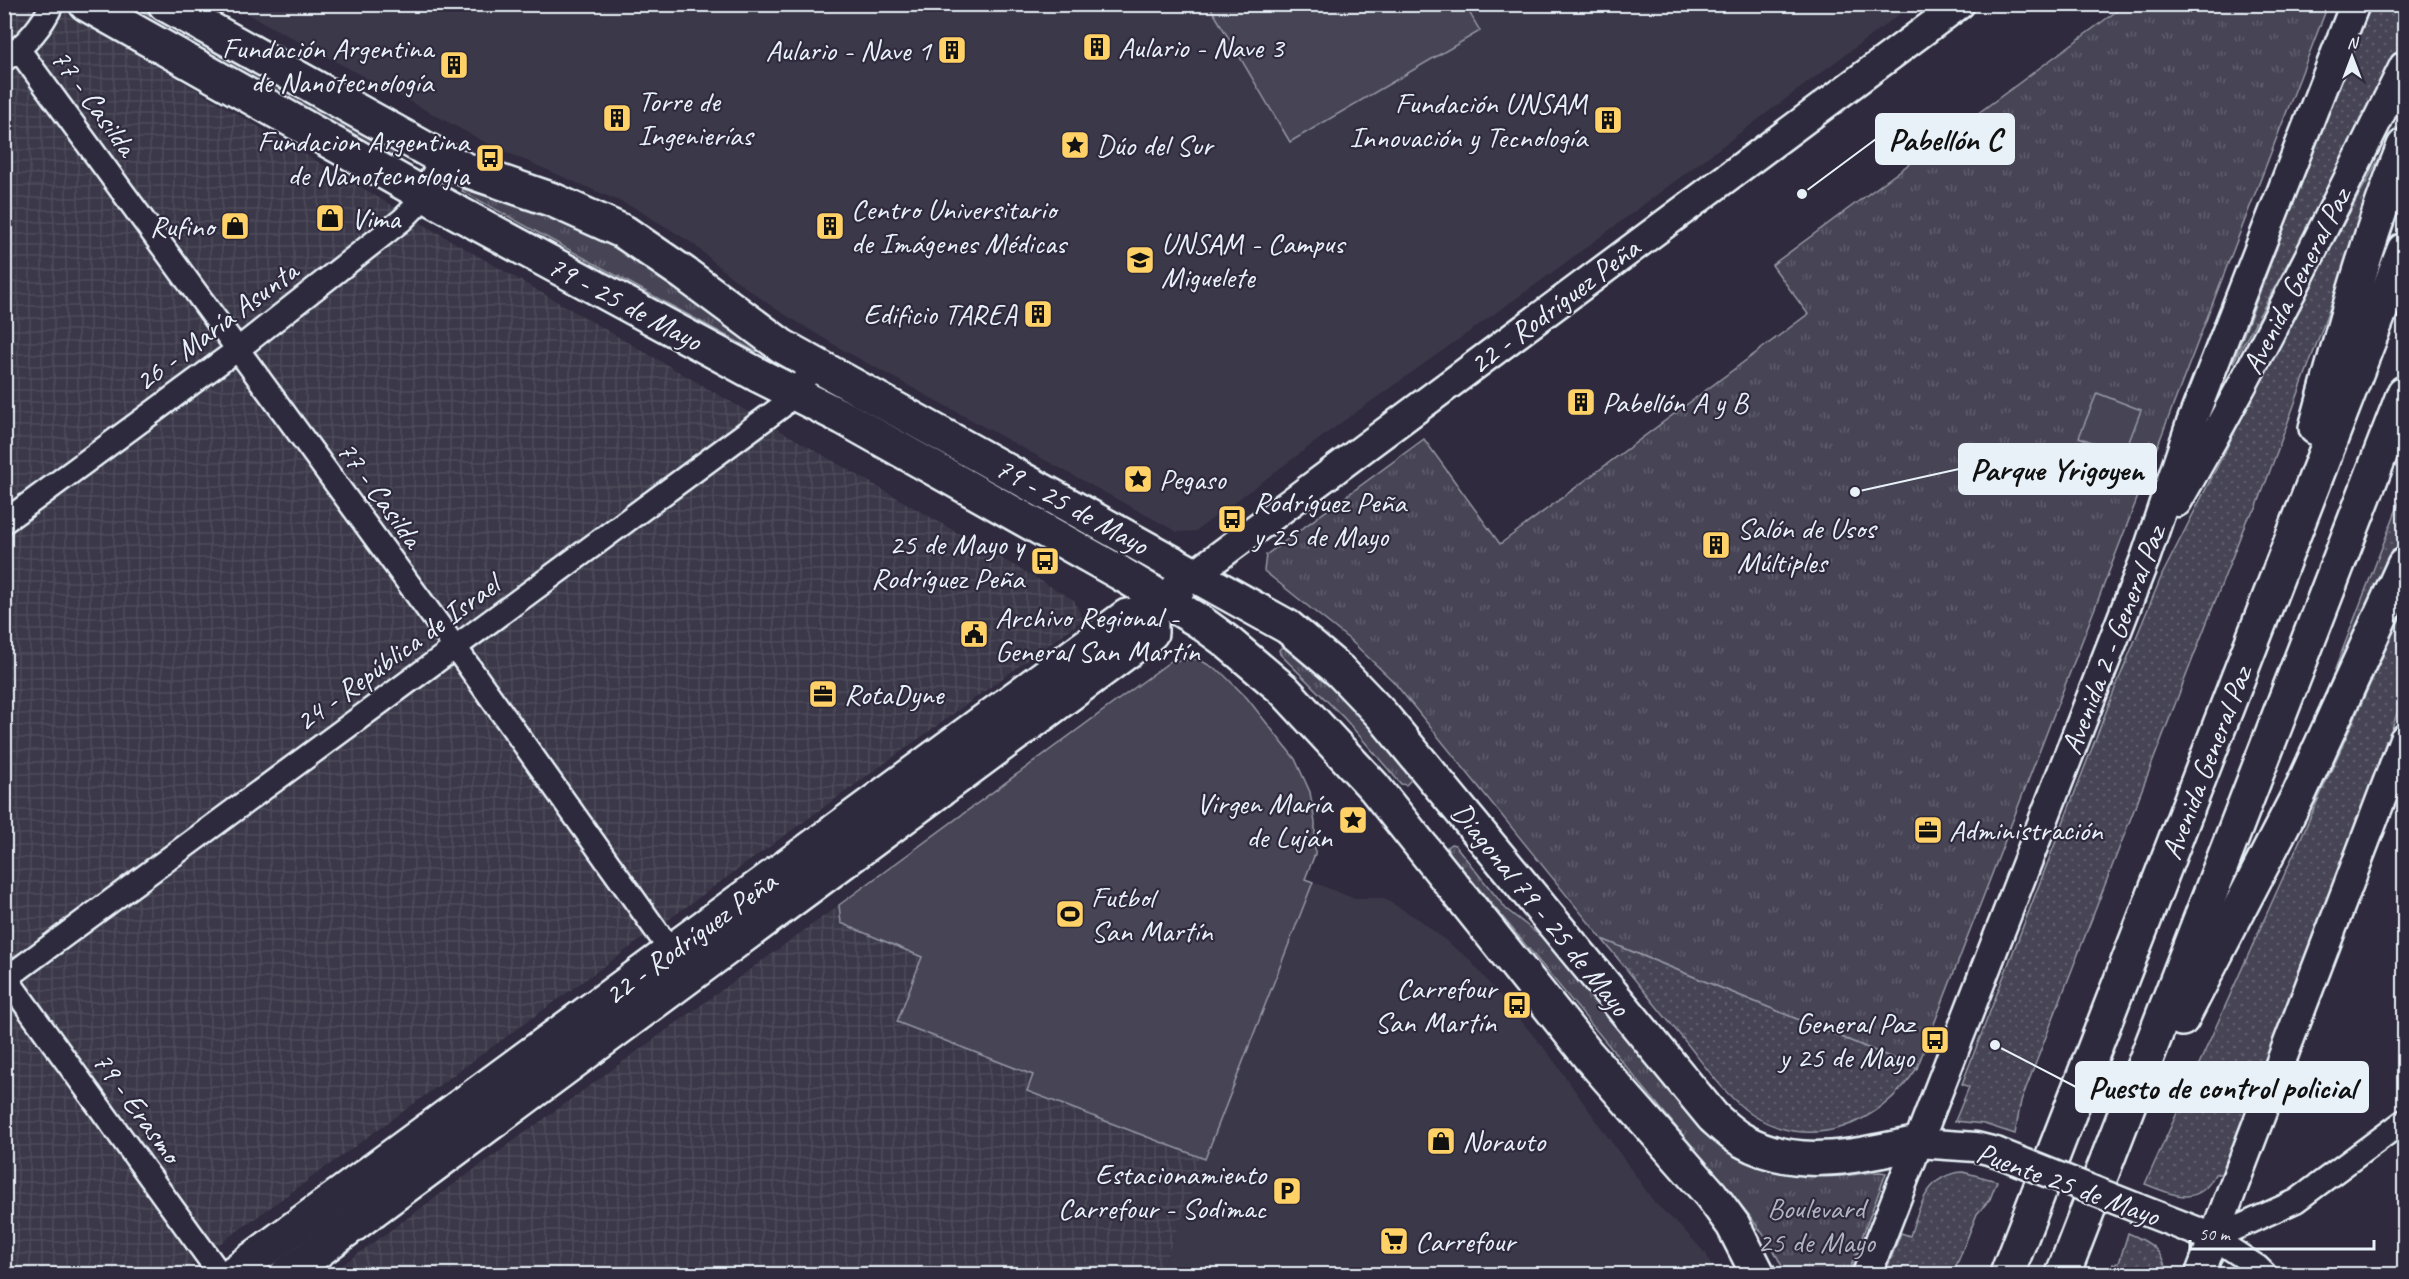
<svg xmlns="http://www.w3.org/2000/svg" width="2409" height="1279" font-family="Caveat,sans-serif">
	<defs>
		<pattern id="industrial-grid" width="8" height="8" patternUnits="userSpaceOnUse" patternTransform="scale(1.5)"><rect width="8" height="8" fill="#3b3749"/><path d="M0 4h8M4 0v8" fill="none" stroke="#4e4b5b"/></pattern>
		<pattern id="grass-dots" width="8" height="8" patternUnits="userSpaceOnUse" patternTransform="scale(1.5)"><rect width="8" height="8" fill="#464455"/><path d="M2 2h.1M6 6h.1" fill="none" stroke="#615f6e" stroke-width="1.8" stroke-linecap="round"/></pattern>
		<pattern id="park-tufts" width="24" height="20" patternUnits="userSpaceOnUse" patternTransform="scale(1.5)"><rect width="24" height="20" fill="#464455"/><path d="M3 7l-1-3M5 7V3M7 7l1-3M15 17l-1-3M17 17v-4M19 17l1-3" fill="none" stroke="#615f6e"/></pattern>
	</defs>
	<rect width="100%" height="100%" fill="#2f2a3d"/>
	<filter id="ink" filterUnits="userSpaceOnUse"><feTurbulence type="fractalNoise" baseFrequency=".0167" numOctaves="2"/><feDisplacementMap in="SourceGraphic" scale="12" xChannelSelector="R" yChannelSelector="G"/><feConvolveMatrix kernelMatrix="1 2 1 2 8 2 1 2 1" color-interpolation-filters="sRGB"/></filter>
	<g filter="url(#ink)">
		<g fill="#3b3749">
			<path d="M231 5H1912L1545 278 1345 420 1196 531 1177 532 843 350 774 308 730 276 692 243 635 208 492 146Z"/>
			<path d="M1313 882 1353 898H1383L1420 920 1469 959 1549 1054 1655 1203 1684 1230 1707 1255 1714 1274H1160Z"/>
		</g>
		<g fill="url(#industrial-grid)">
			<path d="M52 4 433 230 1074 600 1083 620 178 1274H5L4 5Z"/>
			<path d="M839 905 841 923 922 957 897 1023 1033 1075 1027 1092 1205 1159 1160 1274H330Z"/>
		</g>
		<g fill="url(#grass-dots)" stroke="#979aa6" stroke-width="1.5">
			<path d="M2369 5H2404V35L2364 125 2233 363Z"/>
			<path d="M2396 127 2256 509 2247 519 2021 1101 2015 1134 1984 1124 1955 1121 1969 1087 1962 1084 2116 686 2162 575 2299 306Z"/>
			<path d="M2404 490V544L2365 637 2287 794Z"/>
			<path d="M2404 609V693L2365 807 2221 1174H2215C2199 1208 2173 1195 2145 1184Z"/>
			<path d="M1602 939 1633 952 1917 1068C1881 1124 1811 1154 1751 1114 1727 1097 1707 1069 1689 1046 1660 1011 1631 975 1602 939Z"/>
			<path d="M1963 1172 1997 1181 1990 1199 1977 1214 1953 1274H1885L1901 1233 1910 1236C1919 1207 1927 1174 1963 1172Z"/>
			<path d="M2128 1233C2150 1242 2163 1250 2167 1274H2109L2113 1264 2119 1263Z"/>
		</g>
		<g fill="url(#park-tufts)" stroke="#979aa6" stroke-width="1.5">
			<path d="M115 5H132L396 151 392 159Z"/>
			<path d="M2125 5H2328L1917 1068 1602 939 1393 681 1350 640 1264 571 1266 555 1424 439 1500 544 1808 314 1772 265Z"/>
			<path d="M463 189 544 214 626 251 758 348 756 352 462 191Z"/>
			<path d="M1282 647H1286L1353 708 1410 776V781L1406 785 1401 784 1344 718 1280 654 1279 650Z"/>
			<path d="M1451 844 1455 845 1506 909 1553 946 1721 1148C1762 1169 1797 1180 1843 1176 1856 1175 1868 1172 1881 1172L1886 1173 1848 1274H1786L1771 1245 1749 1215 1452 856 1447 847Z"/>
		</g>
		<g fill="#464455" stroke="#979aa6" stroke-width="1.5">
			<path d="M1209 5H1465L1480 31 1290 142Z"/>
			<path d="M2097 393 2141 410 2124 455 2079 437Z"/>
			<path d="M1198 659 1221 672 1247 698 1295 759 1310 792 1315 823V854L1305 879 1313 882 1205 1159 1027 1091 1033 1075 897 1022 922 957 841 923 839 905 1171 661Z"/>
		</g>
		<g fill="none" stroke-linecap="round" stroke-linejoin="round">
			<g stroke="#e8f1f8" stroke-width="27">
				<g id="minor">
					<path d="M19 50 455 647 678 961"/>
					<path d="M4 60C24 46 42 27 52 4"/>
					<path d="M4 522 237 350 402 220 415 207 442 158"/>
					<path d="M4 975 220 1274"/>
					<path d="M4 980 781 407 816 365"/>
					<path d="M2214 1238 2296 1201 2404 1121"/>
					<path d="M2214 1238 2258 1267 2265 1274"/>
				</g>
			</g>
			<g stroke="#e8f1f8" stroke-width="33">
				<g id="tertiary">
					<path d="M2177 502C2259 360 2332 213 2404 66"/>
					<path d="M1195 574 1960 4"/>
					<path d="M1918 1143 1976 1147 1996 1152"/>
					<path d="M2137 1208 2214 1238"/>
					<path d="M1867 1274 2146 556 2191 423 2355 4"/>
					<path d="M2200 1274 2404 739"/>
				</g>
			</g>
			<g stroke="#e8f1f8" stroke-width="38">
				<g id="secondary">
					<path d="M86 4 423 194 758 375 844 418 1120 573 1199 621 1225 640 1284 690 1374 787 1588 1055 1711 1195 1733 1225 1758 1274"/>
					<path d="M165 4 442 158 469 171 553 200 624 232 685 274 782 346 1288 627 1340 671 1382 715 1713 1117C1722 1125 1731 1134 1742 1140 1797 1172 1860 1155 1918 1143"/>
					<path d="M232 1274 1127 616 1151 612 1178 589"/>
					<path d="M287 1274 1144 639 1151 633V612"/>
				</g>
			</g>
			<g stroke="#e8f1f8" stroke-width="38">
				<g id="motorway">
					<path d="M2316 428C2342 333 2367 238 2404 146"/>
					<path d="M2182 1019 2300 792 2404 565"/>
					<path d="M2007 1274 2404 250"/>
					<path d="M2063 1274 2404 393"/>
				</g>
			</g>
			<use href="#minor" stroke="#2f2a3d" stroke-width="22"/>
			<use href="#tertiary" stroke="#2f2a3d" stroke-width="28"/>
			<use href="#secondary" stroke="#2f2a3d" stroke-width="33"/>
			<use href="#motorway" stroke="#2f2a3d" stroke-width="33"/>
			<g stroke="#e8f1f8" stroke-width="33" stroke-linecap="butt">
				<path id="tertiary-bridge" d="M1996 1152 2137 1208"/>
			</g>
			<use href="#tertiary-bridge" stroke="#2f2a3d" stroke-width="28"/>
		</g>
	</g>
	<defs>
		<g id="building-square" transform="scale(1.5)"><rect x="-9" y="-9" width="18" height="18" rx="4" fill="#ffd166" stroke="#2f2a3d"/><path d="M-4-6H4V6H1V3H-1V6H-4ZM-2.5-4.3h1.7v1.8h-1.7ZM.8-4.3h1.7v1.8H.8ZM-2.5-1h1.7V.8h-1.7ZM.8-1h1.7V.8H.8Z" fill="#111"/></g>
		<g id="sight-square" transform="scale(1.5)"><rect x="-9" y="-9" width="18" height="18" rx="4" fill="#ffd166" stroke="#2f2a3d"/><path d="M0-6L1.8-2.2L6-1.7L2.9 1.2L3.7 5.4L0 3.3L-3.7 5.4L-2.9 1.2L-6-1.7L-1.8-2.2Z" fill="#111"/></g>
		<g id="bus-square" transform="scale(1.5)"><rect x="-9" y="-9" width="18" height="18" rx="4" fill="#ffd166" stroke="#2f2a3d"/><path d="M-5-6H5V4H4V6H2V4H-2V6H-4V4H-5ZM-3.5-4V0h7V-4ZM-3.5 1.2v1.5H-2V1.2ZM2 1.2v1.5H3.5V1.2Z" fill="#111"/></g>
		<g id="shop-square" transform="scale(1.5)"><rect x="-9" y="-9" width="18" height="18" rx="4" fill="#ffd166" stroke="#2f2a3d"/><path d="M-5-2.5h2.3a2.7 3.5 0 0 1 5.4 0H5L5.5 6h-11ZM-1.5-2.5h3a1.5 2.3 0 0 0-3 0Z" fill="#111"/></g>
		<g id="university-square" transform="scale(1.5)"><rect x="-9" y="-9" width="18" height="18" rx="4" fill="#ffd166" stroke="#2f2a3d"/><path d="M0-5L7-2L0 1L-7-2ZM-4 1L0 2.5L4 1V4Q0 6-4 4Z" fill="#111"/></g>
		<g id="civic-square" transform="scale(1.5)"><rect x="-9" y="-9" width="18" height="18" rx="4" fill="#ffd166" stroke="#2f2a3d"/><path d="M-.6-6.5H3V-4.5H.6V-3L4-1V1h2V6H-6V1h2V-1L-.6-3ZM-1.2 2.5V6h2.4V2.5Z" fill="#111"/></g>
		<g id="office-square" transform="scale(1.5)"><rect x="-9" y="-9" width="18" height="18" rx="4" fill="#ffd166" stroke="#2f2a3d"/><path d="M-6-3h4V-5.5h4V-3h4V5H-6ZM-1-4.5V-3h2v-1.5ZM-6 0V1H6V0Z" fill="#111"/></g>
		<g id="stadium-square" transform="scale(1.5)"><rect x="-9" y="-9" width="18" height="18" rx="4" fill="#ffd166" stroke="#2f2a3d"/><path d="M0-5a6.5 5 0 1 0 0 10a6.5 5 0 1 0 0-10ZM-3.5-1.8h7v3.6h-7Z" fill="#111"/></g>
		<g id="parking-square" transform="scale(1.5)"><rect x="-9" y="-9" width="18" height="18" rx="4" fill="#ffd166" stroke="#2f2a3d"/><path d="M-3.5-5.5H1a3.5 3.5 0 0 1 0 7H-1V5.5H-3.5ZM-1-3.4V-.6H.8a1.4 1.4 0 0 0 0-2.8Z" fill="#111"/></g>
		<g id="supermarket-square" transform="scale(1.5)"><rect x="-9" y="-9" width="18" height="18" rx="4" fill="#ffd166" stroke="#2f2a3d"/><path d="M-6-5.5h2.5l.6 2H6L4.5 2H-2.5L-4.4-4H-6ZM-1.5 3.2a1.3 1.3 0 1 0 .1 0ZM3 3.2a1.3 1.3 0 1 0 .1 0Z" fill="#111"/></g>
	</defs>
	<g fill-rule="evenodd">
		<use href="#building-square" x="1097" y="47"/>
		<use href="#building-square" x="952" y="50"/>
		<use href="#building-square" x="454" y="65"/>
		<use href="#building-square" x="617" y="118"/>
		<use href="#building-square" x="1608" y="120"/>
		<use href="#sight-square" x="1075" y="145"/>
		<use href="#bus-square" x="490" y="158"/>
		<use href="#shop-square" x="330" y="218"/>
		<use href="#shop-square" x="235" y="226"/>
		<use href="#building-square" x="830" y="226"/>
		<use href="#university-square" x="1140" y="260"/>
		<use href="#building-square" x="1038" y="314"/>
		<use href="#building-square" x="1581" y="402"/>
		<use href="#sight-square" x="1138" y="479"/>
		<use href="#bus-square" x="1232" y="519"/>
		<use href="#building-square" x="1716" y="545"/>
		<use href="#bus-square" x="1045" y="561"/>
		<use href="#civic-square" x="974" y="634"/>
		<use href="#office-square" x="823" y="694"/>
		<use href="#sight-square" x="1353" y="820"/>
		<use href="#office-square" x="1928" y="830"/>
		<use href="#stadium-square" x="1070" y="914"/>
		<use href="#bus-square" x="1517" y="1005"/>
		<use href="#bus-square" x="1935" y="1040"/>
		<use href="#shop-square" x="1441" y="1141"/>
		<use href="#parking-square" x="1287" y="1191"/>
		<use href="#supermarket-square" x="1394" y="1241"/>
	</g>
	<g text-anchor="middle" stroke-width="4.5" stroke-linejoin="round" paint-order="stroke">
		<g font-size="30" fill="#e8f1f8" stroke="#2f2a3d" text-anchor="start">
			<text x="1118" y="57">Aulario - Nave 3</text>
			<text x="433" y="58" text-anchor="end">Fundación Argentina<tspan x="433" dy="34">de Nanotecnología</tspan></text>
			<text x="931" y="60" text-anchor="end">Aulario - Nave 1</text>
			<text x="638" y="111">Torre de<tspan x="638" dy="34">Ingenierías</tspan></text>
			<text x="1587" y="113" text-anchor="end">Fundación UNSAM<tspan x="1587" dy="34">Innovación y Tecnología</tspan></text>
			<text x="469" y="151" text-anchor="end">Fundacion Argentina<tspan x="469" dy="34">de Nanotecnologia</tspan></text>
			<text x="1096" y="155">Dúo del Sur</text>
			<text x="851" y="219">Centro Universitario<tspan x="851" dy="34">de Imágenes Médicas</tspan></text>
			<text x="351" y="228">Vima</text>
			<text x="214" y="236" text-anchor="end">Rufino</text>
			<text x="1161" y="253">UNSAM - Campus<tspan x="1161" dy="34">Miguelete</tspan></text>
			<text x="1017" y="324" text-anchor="end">Edificio TAREA</text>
			<text x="1602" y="412">Pabellón A y B</text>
			<text x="1159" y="489">Pegaso</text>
			<text x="1253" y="512">Rodríguez Peña<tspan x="1253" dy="34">y 25 de Mayo</tspan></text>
			<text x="1737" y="538">Salón de Usos<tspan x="1737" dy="34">Múltiples</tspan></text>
			<text x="1024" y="554" text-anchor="end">25 de Mayo y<tspan x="1024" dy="34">Rodríguez Peña</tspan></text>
			<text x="995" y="627">Archivo Regional -<tspan x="995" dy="34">General San Martín</tspan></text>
			<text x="844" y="704">RotaDyne</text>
			<text x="1332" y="813" text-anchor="end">Virgen María<tspan x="1332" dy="34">de Luján</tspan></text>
			<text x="1949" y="840">Administración</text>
			<text x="1091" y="907">Futbol<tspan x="1091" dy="34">San Martín</tspan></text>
			<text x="1496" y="998" text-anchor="end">Carrefour<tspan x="1496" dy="34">San Martín</tspan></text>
			<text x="1914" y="1033" text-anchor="end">General Paz<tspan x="1914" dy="34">y 25 de Mayo</tspan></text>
			<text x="1462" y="1151">Norauto</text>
			<text x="1266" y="1184" text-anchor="end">Estacionamiento<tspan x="1266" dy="34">Carrefour - Sodimac</tspan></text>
			<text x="1415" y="1251">Carrefour</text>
		</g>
		<g font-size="30" fill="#e8f1f8" stroke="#2f2a3d">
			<text transform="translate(94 102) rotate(54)" y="10">77 - Casilda</text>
			<text transform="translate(2296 281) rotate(-63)" y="10">Avenida General Paz</text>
			<text transform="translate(625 303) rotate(28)" y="10">79 - 25 de Mayo</text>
			<text transform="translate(1554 306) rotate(-37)" y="10">22 - Rodríguez Peña</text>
			<text transform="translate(216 326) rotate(-37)" y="10">26 - María Asunta</text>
			<text transform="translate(380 494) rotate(54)" y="10">77 - Casilda</text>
			<text transform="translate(1072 506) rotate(29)" y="10">79 - 25 de Mayo</text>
			<text transform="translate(2113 640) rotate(-69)" y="10">Avenida 2 - General Paz</text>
			<text transform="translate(397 653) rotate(-36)" y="10">24 - República de Israel</text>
			<text transform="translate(2206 763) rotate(-69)" y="10">Avenida General Paz</text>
			<text transform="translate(1541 909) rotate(51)" y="10">Diagonal 79 - 25 de Mayo</text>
			<text transform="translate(690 938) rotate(-36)" y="10">22 - Rodríguez Peña</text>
			<text transform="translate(137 1107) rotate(54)" y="10">79 - Erasmo</text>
			<text transform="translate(2068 1184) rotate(20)" y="10">Puente 25 de Mayo</text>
		</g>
		<g font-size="30" fill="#afb4bf" stroke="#2f2a3d">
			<text x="1816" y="1218">Boulevard<tspan x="1816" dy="34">25 de Mayo</tspan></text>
		</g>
	</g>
	<path fill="none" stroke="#e8f1f8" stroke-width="2" d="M1802 194L1876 139M1855 492L1959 469M1995 1045L2076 1087"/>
	<g fill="#e8f1f8" stroke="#2f2a3d" stroke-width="2">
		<circle cx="1802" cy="194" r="6"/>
		<circle cx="1855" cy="492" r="6"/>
		<circle cx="1995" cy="1045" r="6"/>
	</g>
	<g fill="#e8f1f8" stroke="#e8f1f8" stroke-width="2">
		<rect x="1876" y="114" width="138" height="50" rx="6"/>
		<rect x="1959" y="444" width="197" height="50" rx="6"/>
		<rect x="2076" y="1062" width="292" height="50" rx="6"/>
	</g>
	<g font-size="32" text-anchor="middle" font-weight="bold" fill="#111">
		<text x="1945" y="150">Pabellón C</text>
		<text x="2057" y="480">Parque Yrigoyen</text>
		<text x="2222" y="1098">Puesto de control policial</text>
	</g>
	<rect width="2409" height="1279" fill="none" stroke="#2f2a3d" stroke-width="24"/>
	<rect x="12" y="12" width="2385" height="1255" fill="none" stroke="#e8f1f8" stroke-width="2" filter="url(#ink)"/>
	<g transform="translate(2352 57)" stroke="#2f2a3d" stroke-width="4.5" paint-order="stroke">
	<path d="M0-4.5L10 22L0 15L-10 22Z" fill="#e8f1f8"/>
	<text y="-9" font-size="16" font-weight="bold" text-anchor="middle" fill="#e8f1f8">N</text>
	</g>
	<path d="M2190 1240v9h184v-9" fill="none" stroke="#e8f1f8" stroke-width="3"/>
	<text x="2199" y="1240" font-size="18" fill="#e8f1f8" stroke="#2f2a3d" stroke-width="4.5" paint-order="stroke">50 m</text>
</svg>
